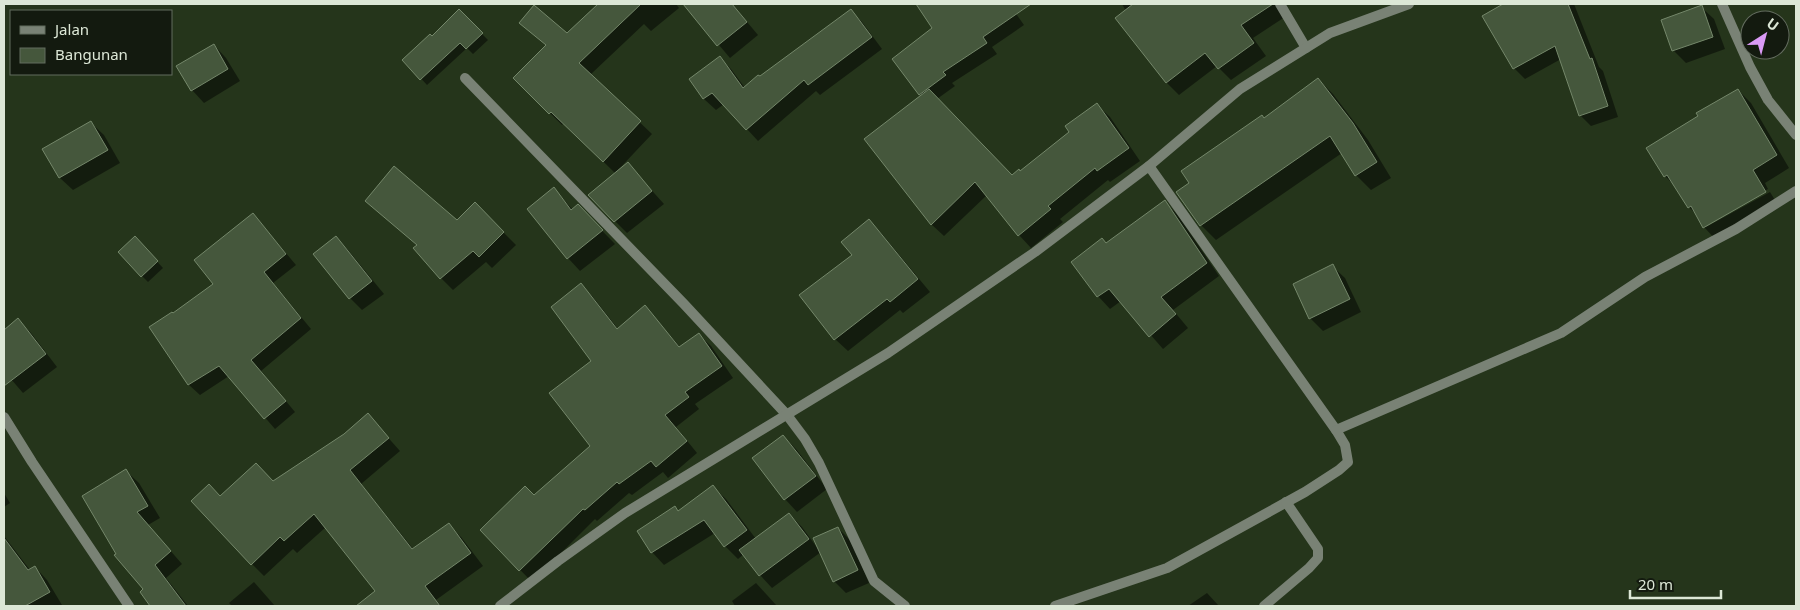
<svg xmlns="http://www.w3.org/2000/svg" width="1800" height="610" font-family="'Noto Sans',sans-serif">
	<rect width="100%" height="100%" fill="#25351b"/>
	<g fill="#0007">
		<path d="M600 4H676L679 8 651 31 644 24 590 75 652 134 618 170 619 171 628 164 664 204 627 233 590 196 616 174 564 123 562 125 515 78 547 46 521 23 567 35Z"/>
		<path d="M717 4H732L758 35 730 58 697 19Z"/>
		<path d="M917 4H1009L1024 25 992 47 997 54 952 83 955 86 937 99 1012 177 1020 173 1071 132 1097 105 1110 117 1140 161 1110 182 1108 180 1060 219 1063 222 1031 248 1019 235 987 195 944 236 931 224 922 96 920 94 934 29Z"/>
		<path d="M1122 4H1192L1199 13 1213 4H1276L1285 17 1253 38 1266 56 1231 80 1217 66 1179 95 1167 83 1116 18 1126 11Z"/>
		<path d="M1505 4 1507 6 1512 4H1574L1599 67 1603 71 1618 117 1591 126 1580 115 1561 59 1525 79 1514 68 1484 16Z"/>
		<path d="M1701 7 1714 19 1725 49 1686 63 1673 50Z"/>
		<path d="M850 10 862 22 882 49 820 95 816 91 758 141 724 104 716 110 704 99 691 79 720 58 731 69 745 88Z"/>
		<path d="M459 11 488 40 473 54 467 48 427 85 404 60 432 38Z"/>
		<path d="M214 45 226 58 240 81 204 103 192 90Z"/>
		<path d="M1318 79 1333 94 1368 140 1391 178 1371 190 1356 175 1342 153 1216 240 1201 225 1191 183 1264 120Z"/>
		<path d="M1738 90 1751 103 1789 168 1765 183 1768 189 1706 225V227L1770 192 1778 205 1716 240 1704 227 1697 215 1689 207 1676 187 1665 176Z"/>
		<path d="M91 123 104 135 120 163 73 190 60 178 44 150Z"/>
		<path d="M554 189 573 210 578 206 615 244 580 271 568 258 528 209Z"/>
		<path d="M367 201 457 221 475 204 516 245 492 268 486 262 453 290 441 278 418 246Z"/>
		<path d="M1165 202 1177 214 1219 276 1173 310 1188 328 1163 349 1121 301 1110 309 1098 296 1106 244Z"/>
		<path d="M253 214 296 265 273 283 311 329 261 371 295 412 275 429 229 376 200 395 189 385 150 328 173 314 214 285Z"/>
		<path d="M869 221 881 233 930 292 903 313 900 310 848 351 835 339 853 255Z"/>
		<path d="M336 237 348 250 384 294 362 310 350 298Z"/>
		<path d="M141 244 163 268 148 282 142 276Z"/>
		<path d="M1332 266 1345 278 1361 312 1323 331 1310 318Z"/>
		<path d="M581 285 592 296 618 329 645 307 680 347 699 335 711 346 733 378 695 404 699 409 676 427 697 453 668 478 663 472 632 495 629 493 597 521 595 519 532 582 481 530 534 496 591 446 593 361Z"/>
		<path d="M18 320 31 333 57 367 23 393 4 371V331Z"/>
		<path d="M368 415 400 451 361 484 414 550 449 525 461 537 483 566 436 600 441 606H358L376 591 326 527 297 553 293 549 264 576 252 564 220 497 273 482 344 435Z"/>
		<path d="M783 436 796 449 827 489 797 512 785 499Z"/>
		<path d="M126 471 139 483 160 518 148 525 182 564 166 578 188 606H152L141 592 145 589Z"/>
		<path d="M713 487 726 499 756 539 789 514 802 527 818 549 838 528 851 541 869 583 846 593 834 581 821 552 772 588 760 575 744 554 738 559 725 546 715 533 664 565 652 552 675 508 679 512Z"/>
		<path d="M4 493 10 503 4 507Z"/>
		<path d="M4 536 30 570 35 567 47 580 62 605 59 606H4Z"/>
		<path d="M254 582 275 606H232L229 603Z"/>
		<path d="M756 583 777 606H735L732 601Z"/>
		<path d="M1207 593 1219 606H1188Z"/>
	</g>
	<g fill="#45573c" stroke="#74876a">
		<path d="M598 4H641L579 63 641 121 603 162 551 112 549 114 513 78 546 45 519 23 534 5 567 33Z"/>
		<path d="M683 4H732L747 22 717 46Z"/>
		<path d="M916 4H1031L983 37 987 43 943 72 946 75 919 95 892 59 932 28Z"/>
		<path d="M1133 4H1273L1241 25 1254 43 1218 69 1205 53 1166 83 1115 18Z"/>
		<path d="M1503 4H1568L1590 59 1592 58 1608 106 1579 116 1555 46 1513 69 1482 16Z"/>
		<path d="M1702 5 1713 37 1672 51 1661 20Z"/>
		<path d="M459 9 483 33 466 49 460 43 420 80 402 60 430 34 432 36Z"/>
		<path d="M851 9 872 37 808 85 804 80 746 130 712 93 703 99 689 79 720 56 743 88 758 75 760 76Z"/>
		<path d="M214 44 228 69 191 91 176 66Z"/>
		<path d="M1318 78 1353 123 1377 162 1355 176 1330 136 1200 226 1176 192 1189 183 1181 171 1262 115 1264 118Z"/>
		<path d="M929 89 1012 175 1019 169 1020 171 1069 132 1065 126 1097 103 1129 148 1097 171 1095 168 1048 206 1051 209 1018 236 975 182 931 225 864 139Z"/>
		<path d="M1738 89 1777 155 1753 170 1766 192 1703 228 1691 206 1688 208 1667 175 1664 177 1646 148 1698 116 1696 113Z"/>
		<path d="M91 121 108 150 59 178 42 149Z"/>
		<path d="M628 162 652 191 614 222 588 195Z"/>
		<path d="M394 166 457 220 475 202 504 232 479 257 473 251 440 279 413 248 417 245 365 201Z"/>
		<path d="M554 187 571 210 578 204 603 230 567 259 527 209Z"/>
		<path d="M1165 200 1207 263 1161 297 1176 314 1149 337 1109 289 1097 297 1071 262 1102 238 1106 243Z"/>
		<path d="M253 213 286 254 264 272 301 318 251 360 286 401 264 419 219 366 188 385 149 327 172 312 173 313 213 284 194 260Z"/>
		<path d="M869 219 918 279 890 302 887 299 834 340 799 295 852 255 841 242Z"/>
		<path d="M135 236 158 261 141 277 118 252Z"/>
		<path d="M336 236 372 281 349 299 313 254Z"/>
		<path d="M1333 264 1350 299 1309 319 1293 284Z"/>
		<path d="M581 283 617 329 645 305 679 347 699 333 722 366 685 392 689 397 665 415 687 441 656 467 651 461 619 484 617 482 585 510 583 509 519 571 480 530 525 486 534 495 590 446 549 393 591 361 551 307Z"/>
		<path d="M18 318 46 354 4 386V330Z"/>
		<path d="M368 413 389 438 350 470 412 549 449 523 471 553 425 586 440 606H356L375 591 314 514 284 541 280 537 251 565 191 501 209 484 220 496 256 463 273 481 344 434Z"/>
		<path d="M783 435 816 476 784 500 752 458Z"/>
		<path d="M126 469 148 506 137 512 171 551 155 565 186 606H150L140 592 143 589 114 555 116 554 82 496Z"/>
		<path d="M713 485 747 530 724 547 704 520 651 553 637 531 675 506 678 511Z"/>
		<path d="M789 513 809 539 759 576 739 550Z"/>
		<path d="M838 527 858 570 833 582 813 538Z"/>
		<path d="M4 538 28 570 35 566 50 592 25 606H4Z"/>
	</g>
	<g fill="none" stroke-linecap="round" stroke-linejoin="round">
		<g stroke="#798275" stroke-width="10">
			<path d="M1280 4 1306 48"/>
			<path d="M1722 4 1750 67 1768 100 1796 135"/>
			<path d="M465 78 684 304 787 415 805 439 819 463 874 581 905 606"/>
			<path d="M1149 166 1336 430 1561 333 1645 277 1736 229 1796 191"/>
			<path d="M4 417 32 462 129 606"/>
			<path d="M500 606 558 561 625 513 888 353 1035 252 1149 166 1240 89 1330 33 1409 4"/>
			<path d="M1055 606 1167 568 1305 492 1339 470 1348 462 1345 445 1336 430"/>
			<path d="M1264 606 1309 568 1318 558V549L1286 502"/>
		</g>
	</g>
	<rect width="1800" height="610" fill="none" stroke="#dce7d6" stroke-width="10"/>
	<rect x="10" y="10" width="162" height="65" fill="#131a0f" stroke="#636c5f"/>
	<rect x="20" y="26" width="25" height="8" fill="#798275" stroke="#636c5f"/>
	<text x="55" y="35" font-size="15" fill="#dce7d6">Jalan</text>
	<rect x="20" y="48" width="25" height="15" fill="#45573c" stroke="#636c5f"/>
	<text x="55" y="60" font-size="15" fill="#dce7d6">Bangunan</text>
	<g transform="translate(1765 35) rotate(36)"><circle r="24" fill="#131a0f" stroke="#636c5f"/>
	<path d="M0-4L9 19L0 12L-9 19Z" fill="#da9af6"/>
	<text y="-8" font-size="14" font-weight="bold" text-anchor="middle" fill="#dce7d6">U</text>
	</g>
	<path d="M1630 590v8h91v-8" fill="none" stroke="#dce7d6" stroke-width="2.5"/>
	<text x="1638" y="590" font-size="15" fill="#dce7d6" stroke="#131a0f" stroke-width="4" paint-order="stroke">20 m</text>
</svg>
